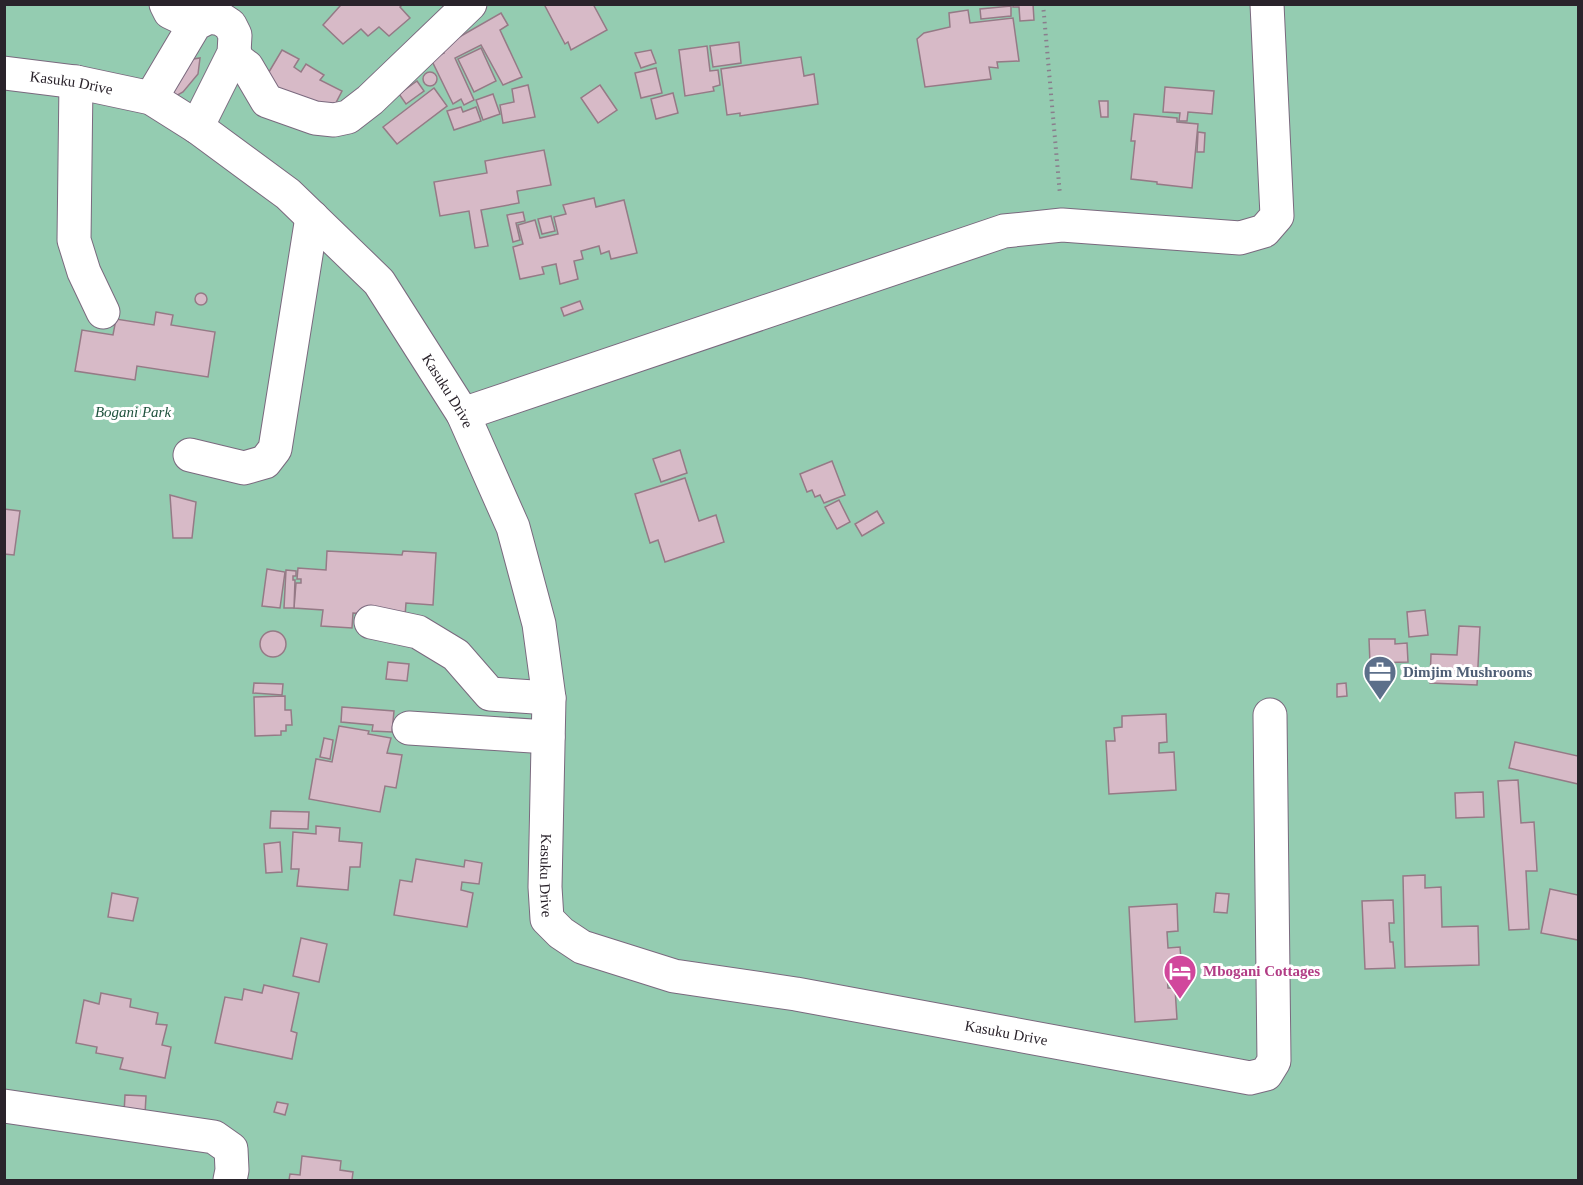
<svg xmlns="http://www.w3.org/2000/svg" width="1583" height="1185" font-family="'Times New Roman',serif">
	<rect width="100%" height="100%" fill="#f4e1f8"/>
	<rect fill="#94ccb1" x="5" y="5" width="1573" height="1175"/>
	<g fill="#d7bac7" stroke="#957a86" stroke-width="1.5">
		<path d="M338 4H403L400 7 410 18 389 36 379 27 368 36 361 29 343 44 323 25 340 6Z"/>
		<path d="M544 4H593L607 30 571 50 568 42 565 44Z"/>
		<path d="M1013 4H1033L1034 20 1020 21 1019 7H1013Z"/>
		<path d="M1011 6V16L981 19 980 9Z"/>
		<path d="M968 10 970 23 1013 18 1019 61 997 62 998 68 989 67 991 79 925 87 917 39 924 33 950 27 949 13Z"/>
		<path d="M501 13 508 25 500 30 522 77 503 85 481 45 455 58 474 100 464 105 461 99 453 104 431 59 444 53 440 48Z"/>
		<path d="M739 42 741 63 713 67 710 46Z"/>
		<path d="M707 46 710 71 718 70 720 85 713 87 714 91 685 96 679 50Z"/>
		<path d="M481 48 496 81 474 92 458 59Z"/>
		<path d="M282 50 299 59 294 67 301 72 306 64 324 75 320 80 342 91 330 114 263 82Z"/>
		<path d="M651 50 656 63 641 68 635 53Z"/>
		<path d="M801 57 804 76 814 74 818 104 740 116V113L727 115 721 69Z"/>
		<path d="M200 58 198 74 183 92 169 100 180 61Z"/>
		<path d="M656 68 662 93 641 98 635 73Z"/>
		<circle cx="430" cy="79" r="7"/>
		<path d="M417 81 424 91 406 104 399 94Z"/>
		<path d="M528 85 535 117 503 123 500 105 514 102 512 89Z"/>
		<path d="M600 85 617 110 598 123 581 98Z"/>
		<path d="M1165 87 1214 91 1212 114 1188 112 1187 121H1179L1180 113 1163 112Z"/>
		<path d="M434 88 447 106 397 144 383 127Z"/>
		<path d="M673 93 678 113 656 119 651 99Z"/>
		<path d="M493 94 500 114 483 120 476 100Z"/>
		<path d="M1099 101H1108V117H1101Z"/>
		<path d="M461 107 463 112 476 107 481 121 454 130 447 111Z"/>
		<path d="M1134 114 1177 118V122L1198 124 1192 188 1157 184V182L1131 179 1135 141H1131Z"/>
		<path d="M1198 132 1205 133 1204 152H1197Z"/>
		<path d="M544 150 551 185 517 191 519 203 481 210 488 246 475 248 469 211 440 216 434 182 487 173 485 161Z"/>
		<path d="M594 198 596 207 624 200 637 253 611 259 609 251 601 254 599 246 581 251 583 259 574 261 578 279 560 284 556 264 542 267 544 274 520 279 513 247 523 244 518 225 535 220 540 238 558 234 554 217 566 214 563 205Z"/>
		<path d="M523 212 525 221 516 223 520 240 513 242 507 215Z"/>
		<path d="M551 216 555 231 542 234 538 219Z"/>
		<circle cx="201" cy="299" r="6"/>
		<path d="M580 301 583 309 564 316 561 308Z"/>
		<path d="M156 312 173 315 171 325 215 332 208 377 137 366 135 380 75 371 82 330 113 335 116 319 154 325Z"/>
		<path d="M680 450 687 473 661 482 653 459Z"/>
		<path d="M832 461 845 495 824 503 820 495 815 497 812 490 807 492 800 474Z"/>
		<path d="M685 478 699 521 716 515 724 542 665 562 658 540 650 543 635 494Z"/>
		<path d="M170 495 196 502 192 538H173Z"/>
		<path d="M839 500 850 522 837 529 825 507Z"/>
		<path d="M4 509 20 511 14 555 4 554Z"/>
		<path d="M877 511 884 523 862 536 855 524Z"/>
		<path d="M327 551 402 555 403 551 436 553 433 605 406 603 405 616 353 613 352 628 321 626 323 610 294 608 296 583H301V579H297L298 568 326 570Z"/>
		<path d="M267 569 285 572 280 608 262 606Z"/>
		<path d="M286 570 296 571V576H293V580H295L294 608H284Z"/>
		<path d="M1425 610 1428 635 1409 637 1407 612Z"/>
		<path d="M1459 626 1480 627 1477 685 1430 683 1431 654 1457 655Z"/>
		<circle cx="273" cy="644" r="13"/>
		<path d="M1369 639H1395V644L1407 643 1408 662 1370 663Z"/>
		<path d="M388 662 409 664 407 681 386 679Z"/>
		<path d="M254 683 283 684 282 695 253 693Z"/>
		<path d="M1346 683 1347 696 1337 697V684Z"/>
		<path d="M285 696V710H291L292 725H286V731H281V735L255 736 254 697Z"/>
		<path d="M342 707 394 711 392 732 372 731 373 725 341 722Z"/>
		<path d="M1166 714 1167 742 1159 743V753L1174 752 1176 790 1109 794 1106 741H1115L1114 728 1122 727V716Z"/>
		<path d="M339 726 369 731 368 734 391 738 387 753 402 755 396 788 385 786 380 812 309 799 316 759 332 762Z"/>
		<path d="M324 738 333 740 330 759 320 757Z"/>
		<path d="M1515 742 1578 756V784L1509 768Z"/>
		<path d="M1518 780 1521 823 1534 822 1537 871H1526L1529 929 1509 930 1498 781Z"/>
		<path d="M1483 792 1484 817 1456 818 1455 793Z"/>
		<path d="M271 811 309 812 308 829 270 828Z"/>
		<path d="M316 826 340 828 339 841 362 843 360 867H350L348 890 297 886 299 869H291L293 832 316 834Z"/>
		<path d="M280 842 282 872 266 873 264 844Z"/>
		<path d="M416 859 464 867 465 860 482 863 479 884 462 882 461 890 473 893 467 927 394 915 400 880 412 882Z"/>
		<path d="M1425 875V888L1441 887 1442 927 1478 926 1479 965 1405 967 1403 876Z"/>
		<path d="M1550 889 1578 895V940L1541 933Z"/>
		<path d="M112 893 138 898 133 921 108 917Z"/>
		<path d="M1216 893 1229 894 1227 913 1214 912Z"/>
		<path d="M1393 900 1394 923H1389L1390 942H1393L1395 968 1365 969 1362 901Z"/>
		<path d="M1177 904 1178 931 1167 932 1168 948 1180 947 1181 959 1169 960V965H1180V974L1167 975 1168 988H1175L1177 1019 1135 1022 1129 907Z"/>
		<path d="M301 938 327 944 319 982 293 976Z"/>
		<path d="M264 985 299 993 291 1031 297 1033 292 1059 215 1043 225 997 242 1000 244 989 262 993Z"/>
		<path d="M101 993 131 999 130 1007 158 1013 156 1024 167 1025 162 1045 171 1047 165 1078 120 1069 123 1058 96 1053 97 1047 76 1043 84 1000 99 1004Z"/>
		<path d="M125 1095 146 1096 145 1114 124 1113Z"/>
		<path d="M277 1102 288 1104 285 1115 274 1112Z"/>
		<path d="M302 1156 341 1161 340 1170 353 1172 352 1180H289L290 1174 300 1175Z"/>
	</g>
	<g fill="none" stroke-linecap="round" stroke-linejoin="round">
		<g stroke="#7a697e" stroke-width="35">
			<g id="minor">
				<path d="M166 4 170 12 195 24"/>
				<path d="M234 53 239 61 247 67 267 101 315 118 334 120 348 117 370 100 470 4"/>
				<path id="s1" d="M4 73 76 82 151 98 197 127 288 194 379 282 463 414 513 527 539 624 549 698 545 887 547 919 561 933 582 947 674 976 796 994 1250 1078 1266 1074 1274 1061 1270 715"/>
				<path d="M76 82 74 240 84 272 103 312"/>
				<path d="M151 98 195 24 209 17 221 19 230 25 235 35 234 53 197 127"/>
				<path d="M463 414 1004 231 1062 225 1240 238 1264 231 1277 216 1267 4"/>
				<path d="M190 455 244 468 265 462 275 449 312 217"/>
				<path d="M371 622 418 632 456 655 490 694 549 698"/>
				<path d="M409 728 548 737"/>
				<path d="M4 1106 214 1137 231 1149 232 1170 230 1180"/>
			</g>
		</g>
		<path stroke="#8a7e8d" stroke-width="4" stroke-dasharray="1.5 4.5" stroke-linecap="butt" d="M1043 4 1060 195"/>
		<use href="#minor" stroke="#fff" stroke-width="33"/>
	</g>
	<defs>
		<g id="office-pin" transform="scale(1.725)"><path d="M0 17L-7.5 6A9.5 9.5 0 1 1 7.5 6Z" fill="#5c6f8a" stroke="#fff"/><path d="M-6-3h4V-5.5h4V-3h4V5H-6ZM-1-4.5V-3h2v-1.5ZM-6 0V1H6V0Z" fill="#fff"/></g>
		<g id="hotel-pin" transform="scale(1.725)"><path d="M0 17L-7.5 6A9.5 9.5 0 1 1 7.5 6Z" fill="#d1479c" stroke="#fff"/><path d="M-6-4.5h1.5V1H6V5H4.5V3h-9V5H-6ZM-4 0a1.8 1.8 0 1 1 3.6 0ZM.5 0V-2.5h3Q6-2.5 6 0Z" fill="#fff"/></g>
	</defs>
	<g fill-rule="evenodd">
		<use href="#office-pin" x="1380" y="672"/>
		<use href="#hotel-pin" x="1180" y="971"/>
	</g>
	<g text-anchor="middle" stroke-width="6" stroke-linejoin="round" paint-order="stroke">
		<g font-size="15" fill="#2a232b" stroke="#fff">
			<text dy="5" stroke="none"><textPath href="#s1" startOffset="68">Kasuku Drive</textPath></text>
			<text dy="5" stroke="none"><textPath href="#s1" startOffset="572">Kasuku Drive</textPath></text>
			<text dy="5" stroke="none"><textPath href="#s1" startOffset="1076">Kasuku Drive</textPath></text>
			<text dy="5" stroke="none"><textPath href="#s1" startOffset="1598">Kasuku Drive</textPath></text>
		</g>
		<g font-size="15" font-style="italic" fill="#20533e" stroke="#fff">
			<text x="133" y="417">Bogani Park</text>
		</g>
		<g font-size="15" font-weight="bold" fill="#4e5e75" stroke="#fff" text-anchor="start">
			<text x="1403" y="677">Dimjim Mushrooms</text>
		</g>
		<g font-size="15" font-weight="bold" fill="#b23c85" stroke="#fff" text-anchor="start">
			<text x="1203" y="976">Mbogani Cottages</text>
		</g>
	</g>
	<rect width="1583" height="1185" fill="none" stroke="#2a232b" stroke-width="12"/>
</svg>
